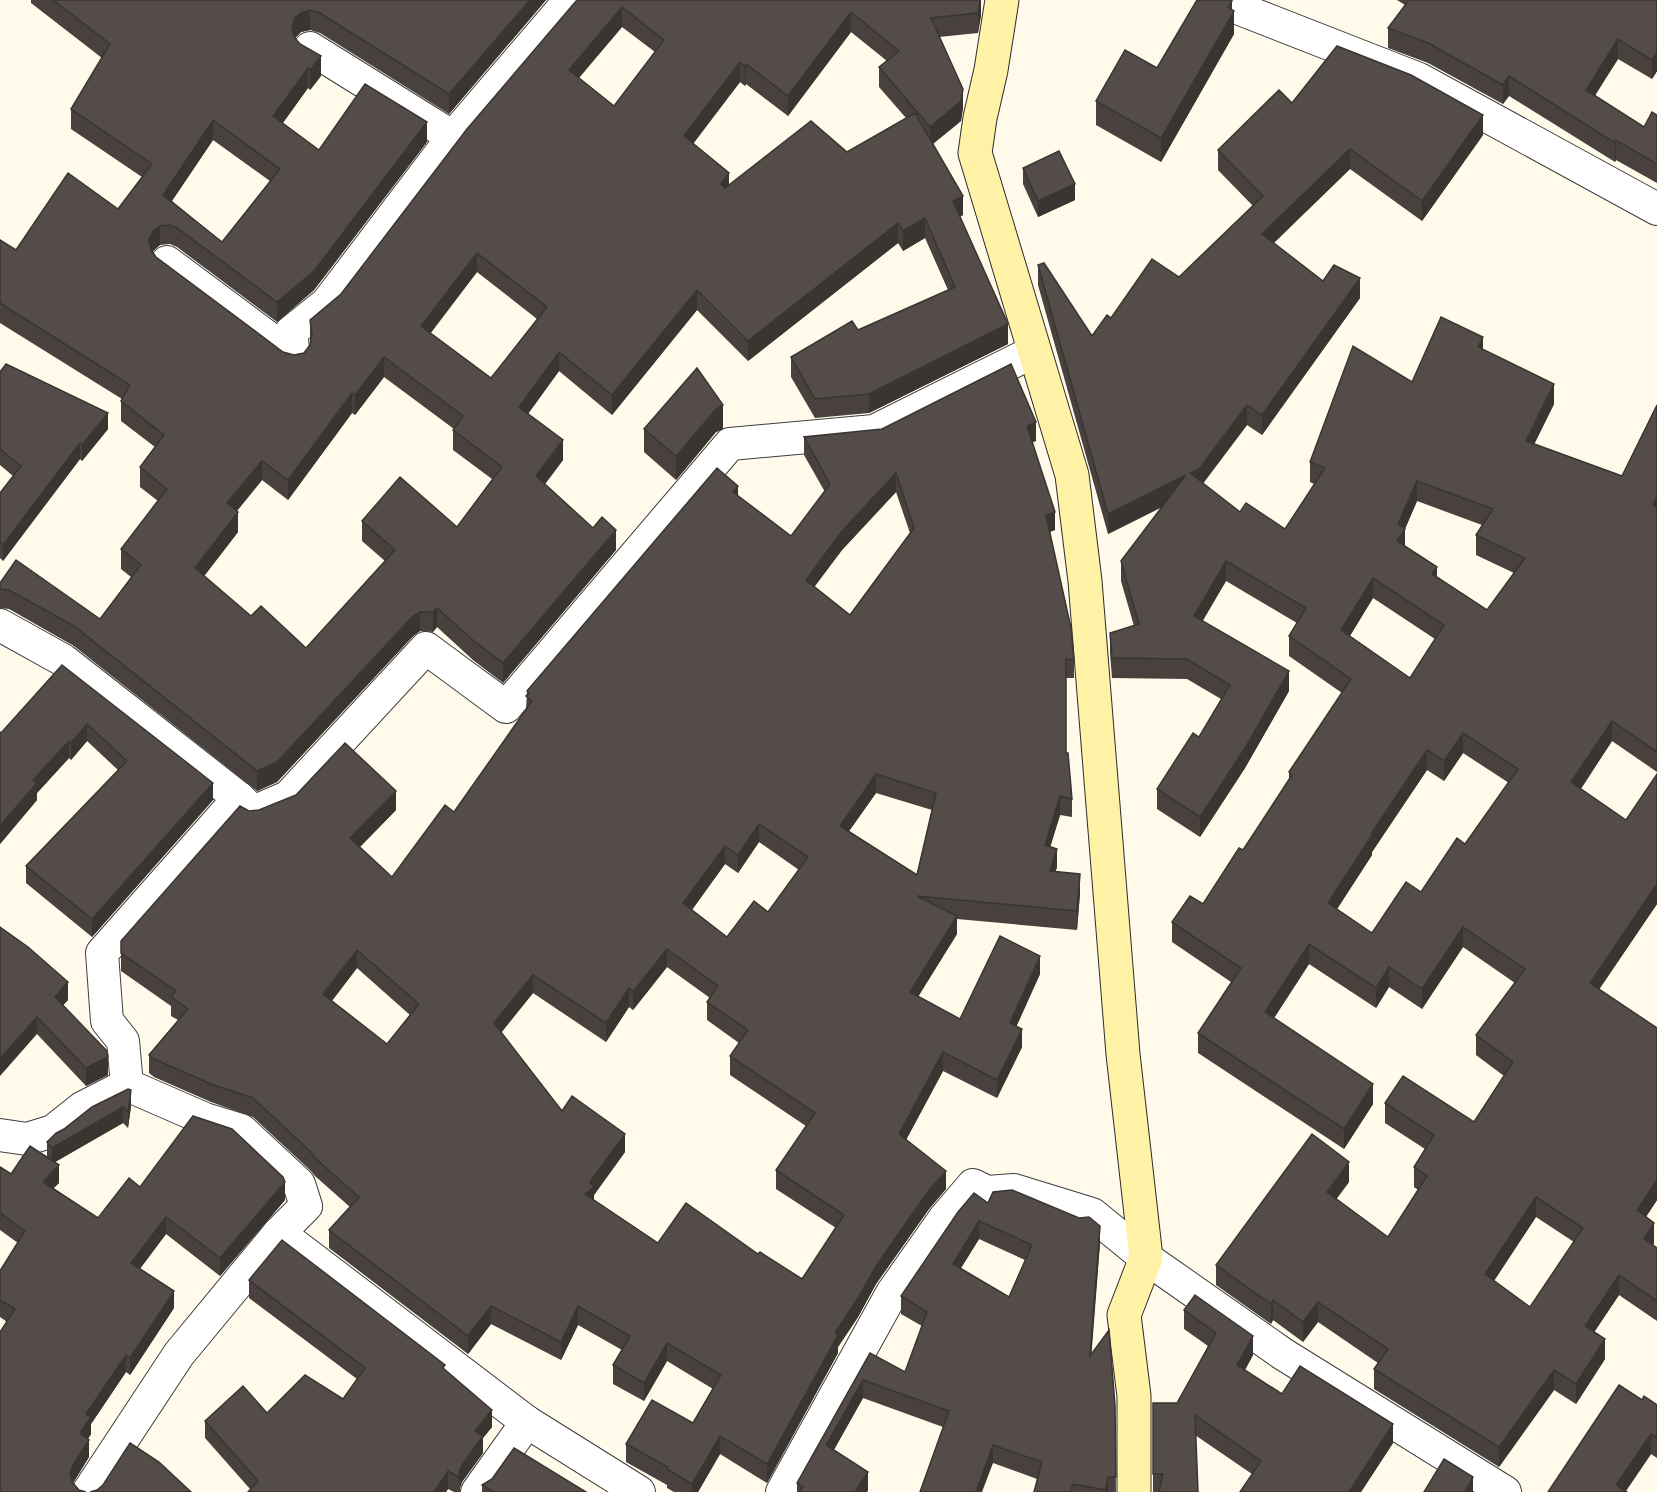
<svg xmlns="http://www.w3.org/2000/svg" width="1657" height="1492" font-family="Spectral,serif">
	<rect width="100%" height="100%" fill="#fffaea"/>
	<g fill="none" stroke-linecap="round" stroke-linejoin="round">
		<g stroke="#3e3e3e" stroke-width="34">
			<g id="street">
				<path d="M1217 0 1419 79 1657 209"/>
				<path d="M310 48 453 137"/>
				<path d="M167 262 294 357 291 332 327 303 453 137 570 0"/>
				<path d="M0 625 63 660 239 798 253 812 288 797 426 648 506 707 730 444 874 431 1033 352"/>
				<path d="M0 1135 27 1139 53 1131 82 1108 127 1085"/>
				<path d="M279 1233 527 1422 639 1492"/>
				<path d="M88 1492 179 1354 279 1233 306 1206 299 1184 241 1130 205 1119 127 1085 123 1041 107 1021 102 953 239 798"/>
				<path d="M477 1492 527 1422"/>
				<path d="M782 1492 892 1293 944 1219 973 1185 987 1192 1014 1190 1092 1214 1146 1258 1283 1354 1505 1492"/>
			</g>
		</g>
		<g stroke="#2d2d2d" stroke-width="35">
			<path id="secondary" d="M1002 0 991 70 980 118 975 153 1072 475 1085 581 1123 1054 1146 1258 1124 1315 1134 1396V1492"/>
		</g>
		<use href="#street" stroke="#fff" stroke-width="32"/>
		<use href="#secondary" stroke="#fff1a5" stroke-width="33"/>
	</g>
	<g fill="#48413e" fill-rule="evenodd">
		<path d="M31 0H546L449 114 320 33 310 30 301 32 295 38 321 76 310 90 308 88 283 123 319 150 427 142 314 290 277 322 177 247 170 244 160 245 152 252 156 257 283 352 294 355 304 353 310 345V320L341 294 577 0H981V15L978 33 939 37 963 108 961 121 933 144 963 215 960 217 1008 344 869 413 815 418 791 377V357L858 330 948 290 925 238 903 251 898 243 748 361 697 310 612 415 559 371 528 414 563 460 545 484 616 550 503 683 473 660 437 627 433 632 420 631 413 636 277 782 257 791 74 646 9 609 0 608V583L100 619 131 577 121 569V549L158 501 140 487V467L155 447 121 421V401L122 399 0 323V240L16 250 118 209 142 177 71 129V109L102 58 31 3ZM622 27 655 52 614 106 579 78ZM851 32 887 61 879 67V87L906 118 847 152 729 185 693 143 740 82 745 86 746 84 788 116ZM213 140 270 181 222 242 172 201ZM477 272 537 319 491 378 430 333ZM384 377 454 429 453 430V450L492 479 457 527 362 521V541L385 561 306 648 251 616 204 576 238 532 237 511 262 480 288 500 352 413 355 415Z"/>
		<path d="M1397 0H1657V71L1652 79 1618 59 1594 96 1644 127 1657 115V183L1616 160 1615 162 1509 96 1503 104 1428 63 1388 48V28L1405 5Z"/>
		<path d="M1232 9 1234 34 1161 162 1096 125V101L1157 68Z"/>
		<path d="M1292 103 1483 135 1422 221 1350 169 1274 243 1323 281 1360 298 1262 435 1247 425 1203 483 1240 512 1285 529 1314 484 1310 482V462L1412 382 1483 349 1554 404 1534 444 1622 476 1657 405V772L1612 741 1581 789 1626 820 1657 774V904L1599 989 1657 1028V1200L1646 1217 1654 1243 1653 1245 1657 1248V1321L1619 1295 1594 1332 1605 1359 1576 1404 1554 1390 1499 1467 1374 1389V1369L1378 1363 1318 1322 1303 1342 1273 1320 1271 1324 1216 1285V1265L1349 1182 1336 1199 1388 1237 1418 1190 1414 1187V1167L1425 1149 1385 1123V1103L1474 1122 1504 1076 1476 1055V1035L1515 983 1463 947 1422 1009 1389 987 1376 1008 1309 964 1274 1018 1373 1104 1344 1149 1198 1053V1033L1231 982 1172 942V922L1203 904 1243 850 1289 779V772L1342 693 1289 656V636L1297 623 1226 581 1202 621 1289 691 1245 768 1200 837 1157 809V789L1199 737 1221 699 1187 679 1112 678 1110 653V633L1134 626 1121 581V561L1162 507 1108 534 1038 285V265L1092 336 1111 318 1179 277 1253 206 1218 170V150ZM1417 501 1482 525 1476 535V555L1514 573 1487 610 1437 577 1405 546V529ZM1373 598 1435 639 1410 678 1350 636ZM1463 753 1509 783 1465 844 1421 892 1372 933 1337 909 1372 855V852L1427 770 1444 781ZM1536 1217 1574 1242 1530 1307 1494 1281Z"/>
		<path d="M1023 168 1075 200 1038 217 1023 184Z"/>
		<path d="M0 372 108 429 82 461 80 459 3 561 0 558V493L13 476 0 465Z"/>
		<path d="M644 429H723L716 432 676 480 644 452Z"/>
		<path d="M804 437 1036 441 1032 442 1055 530 1050 532 1074 660V678H1066V753L1072 799V817L1060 815 1050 847 1057 867 1055 872 1080 893 1077 930 957 919V934L918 996 960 1019 1040 974 1016 1026 1022 1047 997 1098 943 1071 906 1140 946 1189 929 1209 876 1284 858 1317 838 1347V1353L767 1483 720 1454 698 1492H674L667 1488V1485L626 1462V1444L693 1423 713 1389 667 1361 644 1401 613 1384V1365L622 1350 578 1325 561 1360 491 1324 468 1354 329 1248V1230L350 1207 315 1176 311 1171 253 1117 211 1102 154 1077 149 1073V1055L178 1020 171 1016V1006L121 971V941L249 811 396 810 360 847 392 877 454 812 526 710 527 691 738 496 791 536 825 492 804 455ZM896 492 910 533 850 615 814 587 842 550ZM876 793 932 810 917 875 849 831ZM759 842 799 870 768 912 727 937 692 910 725 864 738 873ZM667 967 710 998 707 1002V1020L739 1043 730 1056V1075L806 1126 776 1170V1189L836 1228 802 1279 758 1254 658 1243 594 1200V1195L625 1152 562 1111 501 1033 533 993 606 1042 629 1007 633 1010ZM357 968 410 1015 387 1044 332 1001Z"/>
		<path d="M62 665 213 800 92 937 26 883V866L118 770 87 741 71 760 69 758 37 793V800L0 844V732L1 733Z"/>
		<path d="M0 927 68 1000 63 1005 108 1075 86 1086 37 1034Z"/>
		<path d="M131 1106 128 1128 123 1123 54 1162 59 1183 53 1188 98 1218 140 1187 285 1200 220 1276 166 1234 140 1269 174 1308 130 1375 126 1372 91 1424V1434L88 1439 89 1457 73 1483 0 1492 7 1322 0 1317V1271L18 1243 0 1230V1167L11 1174 47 1158V1142L92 1107Z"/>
		<path d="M988 1203 1100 1243 1091 1354 1115 1405 1116 1492H1034L1037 1479 993 1463 943 1427 863 1398 834 1450 868 1490 867 1492H797V1483L870 1353 905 1372 922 1326 901 1314V1296ZM979 1239 1025 1260 1009 1297 961 1268Z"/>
		<path d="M249 1280 445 1371 492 1427 483 1438V1453L462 1482 460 1488V1492H454L448 1489 446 1492H248L250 1489 205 1438V1421L267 1413 343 1399 357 1379 249 1298Z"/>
		<path d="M1184 1310 1253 1355 1245 1370 1282 1394 1393 1443 1361 1492H1240L1252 1474 1195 1435 1198 1492H1153V1403H1177L1208 1346 1184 1329Z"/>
		<path d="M1642 1400 1657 1405V1458L1651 1454 1626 1491 1548 1492Z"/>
		<path d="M492 1479 586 1492H482V1485Z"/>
	</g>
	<g fill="#3b3532">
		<path d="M530 0H546L449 114V94Z"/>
		<path d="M980 0H981V15L978 33V13Z"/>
		<path d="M1232 1V16L1234 11V34L1161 162V138Z"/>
		<path d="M622 7V27L569 89V70Z"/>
		<path d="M310 10V30L301 32 295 38 292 28 295 18 301 13Z"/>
		<path d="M851 12V32L788 116V96Z"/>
		<path d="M1618 39V59L1586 110V90Z"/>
		<path d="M1657 52V71L1652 79V60Z"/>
		<path d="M321 56V76L310 90V70Z"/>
		<path d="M740 62V82L684 156V136Z"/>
		<path d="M746 64V84L745 86V66Z"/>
		<path d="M308 68V88L273 136V116Z"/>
		<path d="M1509 76V96L1503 104V85Z"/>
		<path d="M963 89V108L961 121 930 146V127Z"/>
		<path d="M1483 115V135L1422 221V201Z"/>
		<path d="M213 120V140L163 214V195Z"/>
		<path d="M427 122V142L314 290 277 322V302Z"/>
		<path d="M1616 140V160L1615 162V143Z"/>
		<path d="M1350 149V169L1262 254V234Z"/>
		<path d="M729 173V192L721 184Z"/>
		<path d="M1075 184V200L1038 217V201Z"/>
		<path d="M963 196V215L953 221V201Z"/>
		<path d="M925 218V238L903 251V231Z"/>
		<path d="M898 223V243L748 361V341Z"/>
		<path d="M160 226V245L153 251 149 259V240L153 231Z"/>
		<path d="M477 253V272L421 346V326Z"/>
		<path d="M1360 278V298L1262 435V415Z"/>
		<path d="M697 290V310L612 415V395Z"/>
		<path d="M1008 324V344L869 413V394Z"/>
		<path d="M1483 337V357L1478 347Z"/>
		<path d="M559 352V371L519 426V407Z"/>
		<path d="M384 357V377L355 415V395Z"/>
		<path d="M1554 384V404L1526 461V441Z"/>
		<path d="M352 393V413L288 500V480Z"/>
		<path d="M723 405V429L716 432 676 480V456L716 409Z"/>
		<path d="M1247 405V425L1199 489 1190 473Z"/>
		<path d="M108 413V429L82 461V445Z"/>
		<path d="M1036 422V441L1027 444V426Z"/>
		<path d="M563 440V460L536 496V476Z"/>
		<path d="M80 443V459L3 561V545Z"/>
		<path d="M262 461V480L227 523V503Z"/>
		<path d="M896 473V492L842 550 806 598V580L842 531Z"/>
		<path d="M1186 475V495L1108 534V514Z"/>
		<path d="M1417 481V501L1404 531 1405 529V549L1397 561 1398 524Z"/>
		<path d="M738 486V504L733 492Z"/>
		<path d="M1657 496V516L1653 505Z"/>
		<path d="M238 512V532L195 588V568Z"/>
		<path d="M1055 512V530L1046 533V515Z"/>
		<path d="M616 530V550L503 683V663Z"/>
		<path d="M1226 561V581L1194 636V616Z"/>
		<path d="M1437 567V587L1432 574Z"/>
		<path d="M1373 578V598L1341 650V630Z"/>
		<path d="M437 608V627L433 632V612Z"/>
		<path d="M420 612V631L413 636 277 782 257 791V771L413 616Z"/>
		<path d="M1289 671V691L1245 768 1200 837V817Z"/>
		<path d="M1612 721V741L1571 803V782Z"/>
		<path d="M87 724V741L71 760V743Z"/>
		<path d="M1463 733V753L1444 781V761Z"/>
		<path d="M69 741V758L37 793V800L0 844V826L33 780Z"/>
		<path d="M1427 750V770L1372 852V855L1328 923V903L1371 834Z"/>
		<path d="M876 774V793L840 844V826Z"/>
		<path d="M213 783V800L92 937V919Z"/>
		<path d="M396 791V810L350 857V838Z"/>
		<path d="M1060 796V815L1045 864V845Z"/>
		<path d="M759 824V842L738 873V855Z"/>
		<path d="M725 846V864L683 922V903Z"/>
		<path d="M1057 849V867L1050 890V871Z"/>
		<path d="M1080 874V893L1077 930V911Z"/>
		<path d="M1657 884V904L1590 1003V983Z"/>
		<path d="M957 916V934L910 1010V992Z"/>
		<path d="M1463 927V947L1422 1009V989Z"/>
		<path d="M1309 944V964L1265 1032V1012Z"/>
		<path d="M667 949V967L633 1010V992Z"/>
		<path d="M357 950V968L323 1012V994Z"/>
		<path d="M1040 956V974L1010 1041V1023Z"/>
		<path d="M1389 967V987L1376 1008V988Z"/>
		<path d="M533 975V993L494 1041V1023Z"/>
		<path d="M68 982V1000L55 1014V997Z"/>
		<path d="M629 988V1007L606 1042V1023Z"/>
		<path d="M37 1017V1034L0 1076V1058Z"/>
		<path d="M1022 1029V1047L997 1098V1080Z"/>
		<path d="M943 1052V1071L899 1153V1134Z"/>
		<path d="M108 1057V1075L86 1086V1068Z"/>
		<path d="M1373 1084V1104L1344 1149V1129Z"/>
		<path d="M131 1090V1106L128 1128V1112Z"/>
		<path d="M123 1107V1123L52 1164V1148Z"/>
		<path d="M625 1134V1152L594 1195V1206L585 1194 590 1182Z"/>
		<path d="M1349 1162V1182L1327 1212V1192Z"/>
		<path d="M59 1165V1183L43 1199V1182Z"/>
		<path d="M946 1171V1189L929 1209 876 1284 858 1317 838 1347V1353L767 1483V1464L835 1333 876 1266 929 1190Z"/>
		<path d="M1657 1180V1200L1637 1230V1210Z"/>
		<path d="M285 1182V1200L220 1276V1258Z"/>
		<path d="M1536 1197V1217L1485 1294V1274Z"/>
		<path d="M166 1217V1234L131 1280V1263Z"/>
		<path d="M979 1221V1239L953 1281V1264Z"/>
		<path d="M1654 1223V1243L1644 1259V1239Z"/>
		<path d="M1100 1226V1243L1090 1374V1356Z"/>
		<path d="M1619 1275V1295L1585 1346V1326Z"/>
		<path d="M174 1291V1308L130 1375V1358Z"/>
		<path d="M1273 1300V1320L1271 1324V1304Z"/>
		<path d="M1318 1302V1322L1303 1342V1322Z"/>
		<path d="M491 1306V1324L468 1354V1336Z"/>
		<path d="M578 1306V1325L561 1360V1342Z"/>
		<path d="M1253 1336V1355L1237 1384V1365Z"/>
		<path d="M1605 1339V1359L1576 1404V1384Z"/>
		<path d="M667 1343V1361L644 1401V1383Z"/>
		<path d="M126 1355V1372L91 1424V1434L80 1450V1433L86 1414Z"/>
		<path d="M1554 1370V1390L1499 1467V1447Z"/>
		<path d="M863 1380V1398L826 1463V1445Z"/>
		<path d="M492 1410V1427L483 1438V1453L462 1482 460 1488 459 1472 475 1431Z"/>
		<path d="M1393 1424V1443L1361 1492H1349Z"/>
		<path d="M1651 1434V1454L1625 1492 1616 1485Z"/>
		<path d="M720 1436V1454L698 1492H692V1484Z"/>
		<path d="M89 1440V1457L73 1483 70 1490V1473L73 1465Z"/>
		<path d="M993 1445V1463L982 1492H976Z"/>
		<path d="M448 1471V1489L446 1492H434Z"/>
		<path d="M868 1472V1490L867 1492H855Z"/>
		<path d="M1108 1477V1492H1106V1490Z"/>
		<path d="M1473 1477V1492H1465Z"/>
	</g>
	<g fill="#544c48" stroke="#3b3532" stroke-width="1.5" fill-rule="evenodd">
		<path d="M53 0H530L449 94 320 13 310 10 301 13 295 18 292 28 294 37 300 44 321 56 310 70 308 68 273 116 319 150 365 84 427 122 314 271 277 302 177 228 170 225 160 226 153 231 149 240 151 250 156 257 283 352 294 355 304 353 310 345 312 335 310 320 341 294 467 129 577 0H980L978 13 931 18 963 89 961 101 930 127 879 67 899 51 851 12 788 96 746 64 745 66 740 62 684 136 729 173 721 184 725 188 811 121 847 152 915 113 963 196 953 201 1008 324 869 394 815 399 791 357 852 321 858 330 955 287 925 218 903 231 898 223 748 341 697 290 612 395 559 352 519 407 563 440 536 476 593 528 602 517 616 530 503 663 473 640 437 608 433 612H420L413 616 277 762 257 771 74 626 9 590 0 589V583L16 560 100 619 141 565 121 549 167 489 140 467 164 435 121 401 130 385 0 303V240L16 250 68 173 118 209 152 164 71 109 110 44ZM622 7 664 40 614 106 569 70ZM213 120 280 169 222 242 163 195ZM477 253 547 307 491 378 421 326ZM384 357 463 416 453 430 502 467 457 527 400 477 362 521 395 550 306 648 261 606 251 616 195 568 238 512 227 503 262 461 288 480 352 393 355 395Z"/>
		<path d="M1197 0H1228L1232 1 1228 7 1234 11 1161 138 1096 101 1125 50 1157 68Z"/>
		<path d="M1409 0H1657V52L1652 60 1618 39 1586 90 1644 127 1652 112 1657 115V164L1616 140 1615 143 1509 76 1503 85 1428 43 1388 28Z"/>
		<path d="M1337 46 1411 75 1483 115 1422 201 1350 149 1262 234 1323 281 1334 265 1360 278 1262 415 1247 405 1199 469 1190 473 1240 512 1246 503 1285 529 1325 468 1310 462 1353 346 1412 382 1441 317 1483 337 1478 347 1554 384 1526 441 1622 476 1657 405V496L1653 505 1657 508V752L1612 721 1571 782 1626 820 1657 774V884L1590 983 1657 1028V1180L1637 1210 1654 1223 1644 1239 1657 1248V1301L1619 1275 1585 1326 1605 1339 1576 1384 1554 1370 1499 1447 1374 1369 1388 1349 1318 1302 1303 1322 1273 1300 1271 1304 1216 1265 1312 1134 1349 1162 1327 1192 1388 1237 1427 1176 1414 1167 1434 1135 1385 1103 1403 1076 1474 1122 1513 1062 1476 1035 1525 969 1463 927 1422 989 1389 967 1376 988 1309 944 1265 1012 1373 1084 1344 1129 1198 1033 1241 968 1172 922 1190 896 1203 904 1239 848 1243 850 1292 775 1289 772 1351 679 1289 636 1306 608 1226 561 1194 616 1289 671 1245 748 1200 817 1157 789 1193 733 1199 737 1230 685 1187 659 1112 658 1110 633 1139 624 1121 561 1186 475 1108 514 1038 265 1044 263 1092 336 1107 315 1111 318 1152 259 1179 277 1263 196 1218 150 1279 90 1292 103ZM1417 481 1493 509 1476 535 1525 558 1487 610 1432 574 1437 567 1397 541 1405 529 1398 524ZM1373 578 1444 625 1410 678 1341 630ZM1463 733 1518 769 1465 844 1457 838 1421 892 1406 882 1372 933 1328 903 1372 835 1371 834 1427 750 1444 761ZM1536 1197 1583 1228 1530 1307 1485 1274Z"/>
		<path d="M1059 151 1075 184 1038 201 1023 168Z"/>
		<path d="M6 364 108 413 82 445 80 443 3 545 0 542V493L21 466 0 449V372Z"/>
		<path d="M1011 364 1036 422 1027 426 1055 512 1046 515 1071 628 1074 660 1066 659V753H1068L1072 799 1060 796 1045 845 1057 849 1050 871 1080 874 1077 911 917 896 957 916 910 992 960 1019 1000 936 1040 956 1010 1023 1022 1029 997 1080 943 1052 899 1134 946 1171 929 1190 876 1266 858 1298 835 1333 838 1335 767 1464 720 1436 692 1484 667 1469 668 1467 626 1444 652 1400 693 1423 721 1375 667 1343 644 1383 613 1365 630 1336 578 1306 561 1342 491 1306 468 1336 329 1230 359 1197 315 1158 311 1152 253 1098 211 1084 154 1059 149 1055 188 1009 171 997 176 991 121 953V941L240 806 249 811 259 810 296 795 345 743 396 791 350 838 392 877 445 805 454 812 532 701 526 696 529 693 527 691 717 468 738 486 733 492 791 536 830 484 804 437 882 429ZM896 473 914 528 850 615 806 580 842 531ZM876 774 936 793 917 875 840 826ZM759 824 808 857 768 912 754 901 727 937 683 903 725 846 738 855ZM667 949 718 986 707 1002 748 1030 730 1056 815 1113 776 1170 844 1215 802 1279 760 1252 758 1254 686 1203 658 1243 585 1194 594 1187 590 1182 625 1134 572 1096 562 1111 494 1023 533 975 606 1023 629 988 633 992ZM357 950 419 1004 387 1044 323 994Z"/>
		<path d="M697 368 723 405 716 409 676 456 644 429Z"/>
		<path d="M62 665 213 783 92 919 26 866 127 761 87 724 71 743 69 741 33 780 37 783 0 826V732L1 733Z"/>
		<path d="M0 927 28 947 68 982 55 997 107 1051 108 1057 86 1068 37 1017 0 1058Z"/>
		<path d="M128 1089 131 1090 128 1112 123 1107 52 1148 47 1142 56 1133 64 1129 92 1107Z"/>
		<path d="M193 1116 232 1129 283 1177 285 1182 220 1258 166 1217 131 1263 174 1291 130 1358 126 1355 86 1414 91 1417 80 1433 89 1440 73 1465 70 1473 72 1482 79 1490 86 1492H0V1332L15 1309 0 1300V1271L25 1231 0 1213V1167L11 1174 30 1146 59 1165 43 1182 98 1218 129 1178 140 1187Z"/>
		<path d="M1012 1190 1079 1218 1089 1217 1100 1226 1090 1356 1109 1330 1115 1405 1116 1477H1108L1106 1490 1073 1484 1070 1492H1034L1042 1462 993 1445 976 1492H920L949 1411 863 1380 826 1445 868 1472 855 1492H799L803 1487 797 1483 870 1353 905 1372 927 1312 901 1296 958 1212 974 1193 988 1203 993 1192ZM979 1221 1032 1245 1009 1297 953 1264Z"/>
		<path d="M282 1240 445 1365 443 1368 492 1410 475 1431 483 1436 462 1465 459 1472 460 1478 448 1471 434 1492H248L258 1481 205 1421 243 1386 267 1413 305 1375 343 1399 365 1368 249 1280Z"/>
		<path d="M1195 1295 1253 1336 1237 1365 1282 1394 1300 1366 1393 1424 1349 1492H1240L1261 1461 1195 1415 1198 1492H1159L1163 1474H1153V1403H1177L1216 1333 1184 1310Z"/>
		<path d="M1619 1385 1642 1400 1644 1396 1657 1405V1438L1651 1434 1616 1485 1627 1492H1548Z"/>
		<path d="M130 1443 159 1462 191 1492H90L97 1490 103 1485Z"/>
		<path d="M514 1448 586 1492H493L482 1485 492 1479Z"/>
		<path d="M1444 1459 1473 1477 1465 1492H1424Z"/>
	</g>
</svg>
